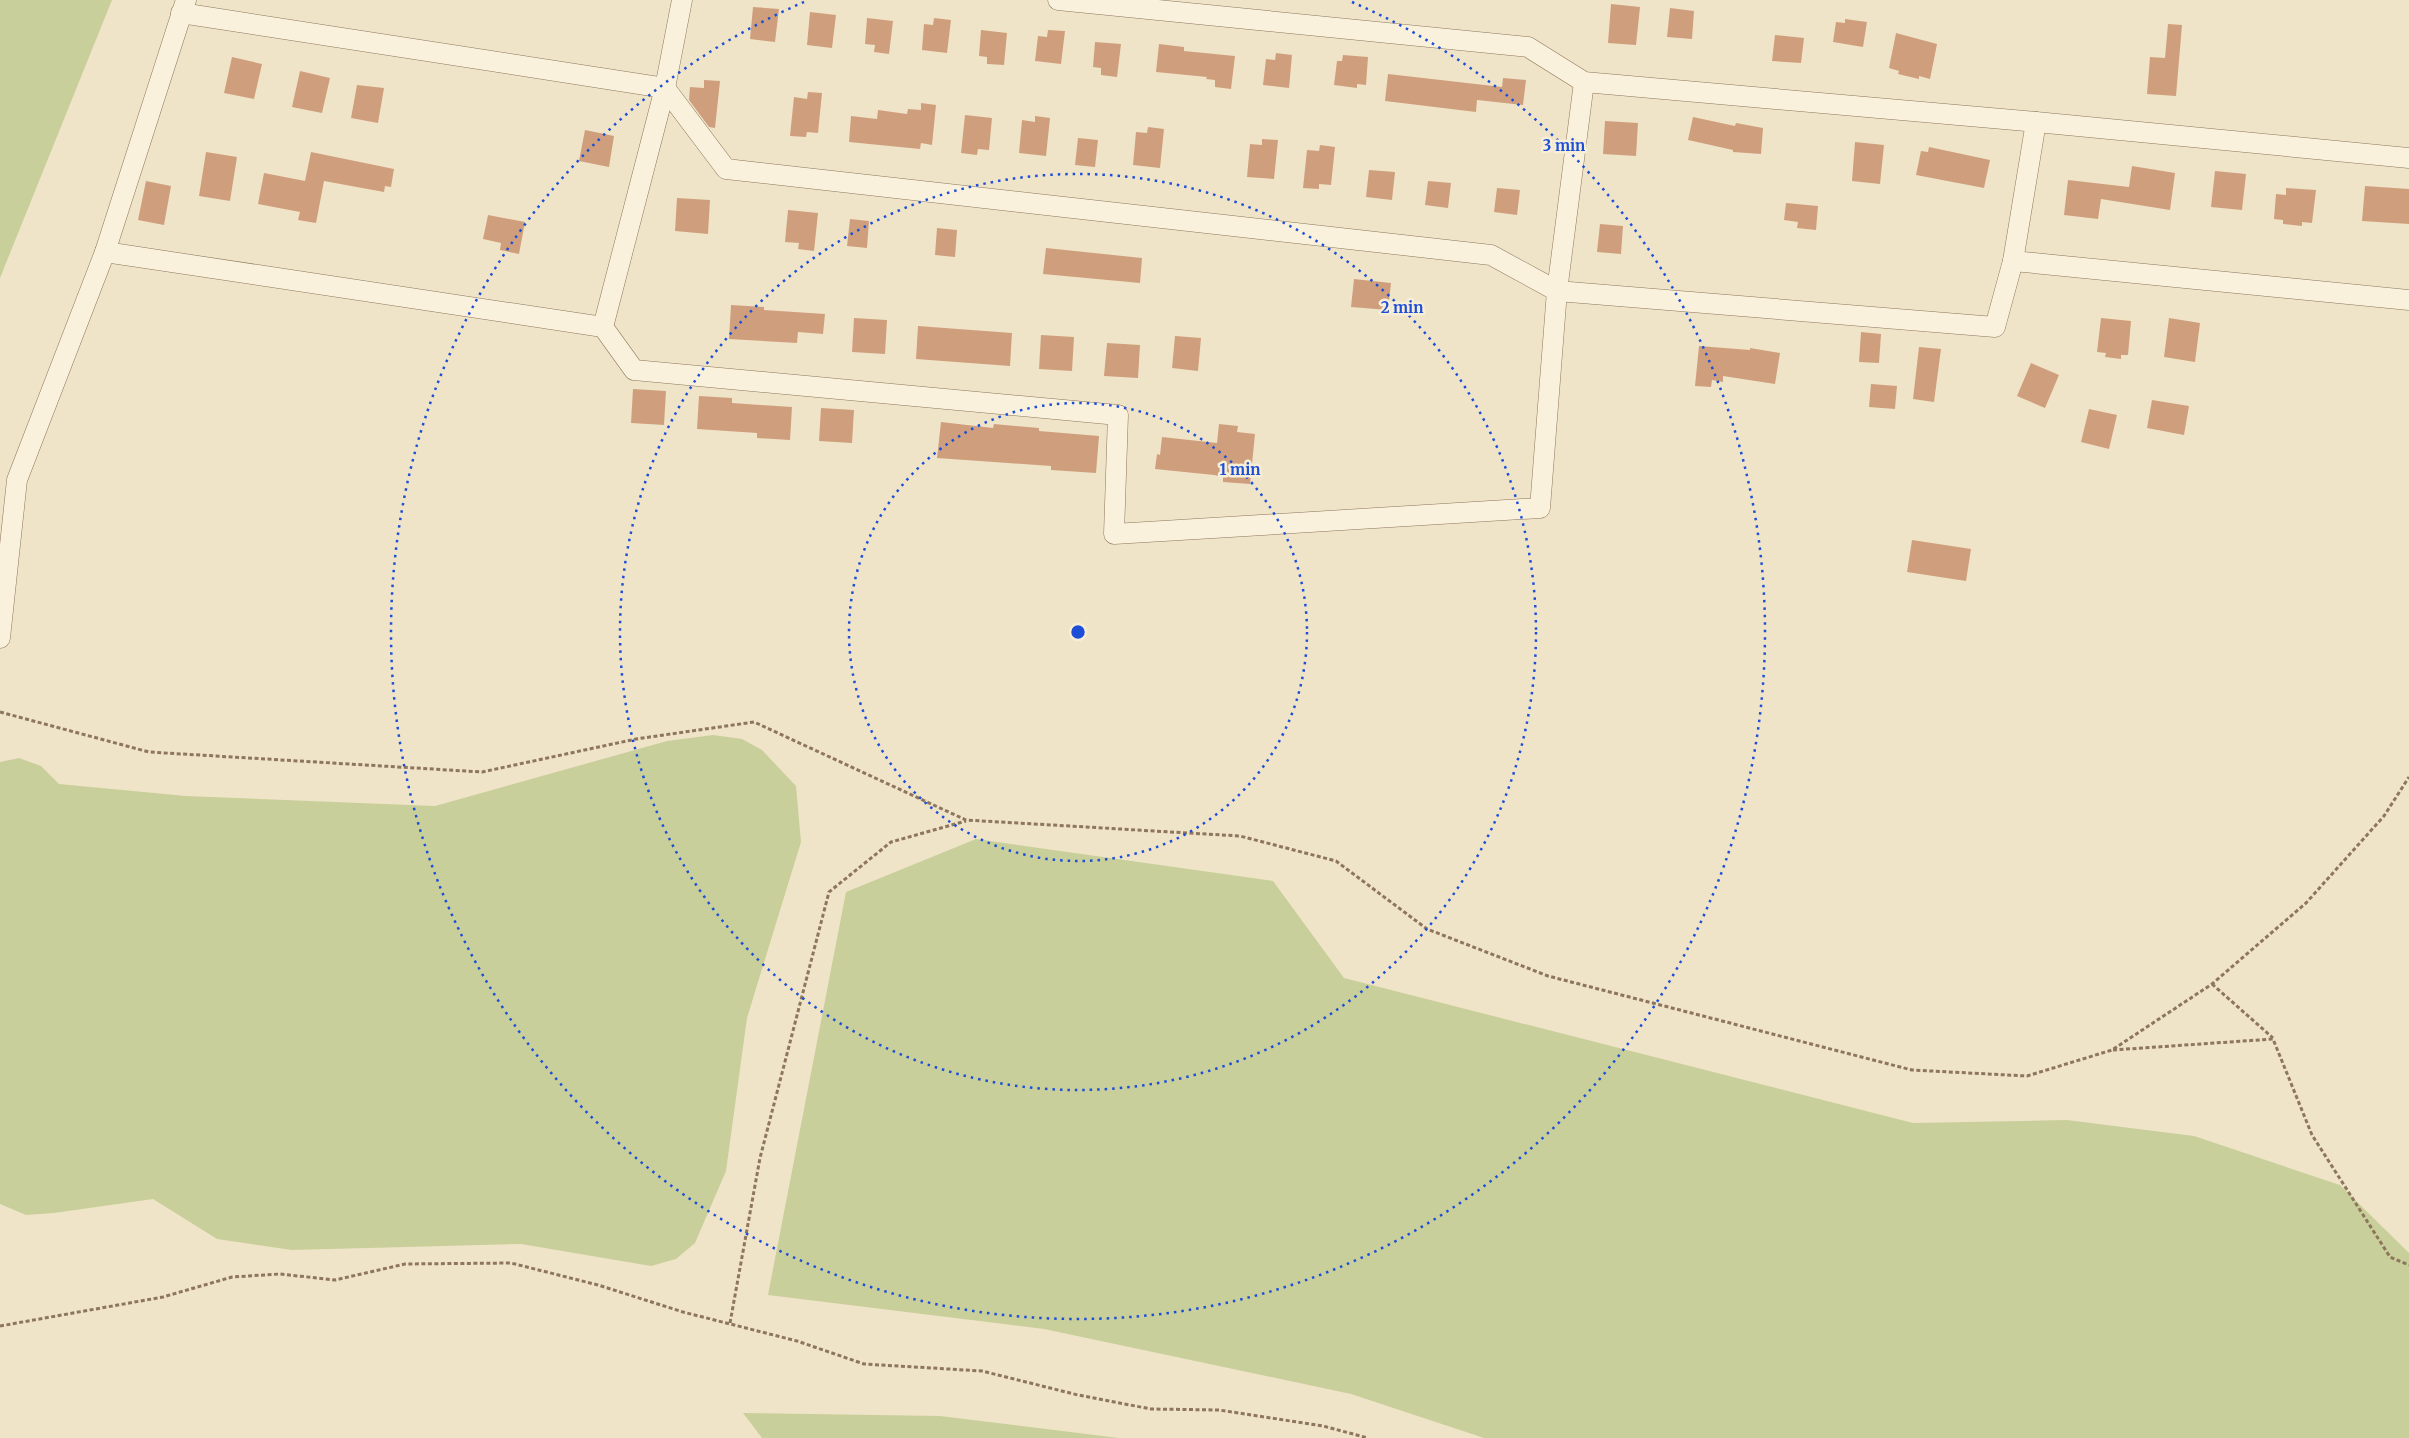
<svg xmlns="http://www.w3.org/2000/svg" width="2409" height="1438" font-family="Merriweather,serif">
	<rect width="100%" height="100%" fill="#f0e4c8"/>
	<g fill="#c9cf9b">
		<path d="M0 0H112L0 278Z"/>
		<path d="M713 735 742 739 762 750 796 786 801 842 747 1018 726 1171 695 1243 676 1259 651 1266 521 1244 292 1250 217 1239 153 1199 54 1213 26 1215 0 1204V762L19 758 41 766 59 784 186 796 435 806 667 741Z"/>
		<path d="M976 839 1273 881 1344 978 1913 1123 2067 1120 2194 1136 2340 1185 2409 1253V1438H1484L1351 1394 1044 1329 768 1295 846 892Z"/>
		<path d="M743 1413 940 1416 1119 1438H762Z"/>
	</g>
	<g fill="#cf9f7d">
		<path d="M1611 4 1640 7 1636 45 1608 43Z"/>
		<path d="M753 7 779 9 775 42 750 39Z"/>
		<path d="M1670 8 1694 11 1692 39 1667 37Z"/>
		<path d="M810 12 836 15 832 48 807 45Z"/>
		<path d="M867 18 893 21 889 54 874 52 875 45 865 44Z"/>
		<path d="M934 18 951 20 947 53 922 50 924 24 933 25Z"/>
		<path d="M1845 19 1867 22 1863 47 1833 42 1836 22 1845 23Z"/>
		<path d="M2168 24 2182 25 2176 96 2147 94 2150 57 2165 58Z"/>
		<path d="M981 30 1007 33 1004 65 987 64V57L979 56Z"/>
		<path d="M1048 30 1065 31 1061 64 1035 61 1038 36 1047 37Z"/>
		<path d="M1896 33 1937 44 1930 79 1919 76V79L1898 74 1899 71 1889 68Z"/>
		<path d="M1775 35 1804 38 1801 63 1772 61Z"/>
		<path d="M1095 42 1121 44 1117 77 1101 75V68L1093 67Z"/>
		<path d="M1159 44 1184 47V51L1235 56 1231 89 1215 87V80L1206 79 1207 77 1156 72Z"/>
		<path d="M1276 53 1292 55 1289 88 1263 85 1266 59 1275 60Z"/>
		<path d="M1343 55 1368 57 1366 85 1357 84V88L1334 85 1337 61H1342Z"/>
		<path d="M232 57 262 64 254 99 224 93Z"/>
		<path d="M300 71 330 78 322 113 292 107Z"/>
		<path d="M1388 74 1502 87 1503 78 1526 80 1523 105 1477 100 1476 112 1385 101Z"/>
		<path d="M704 80 720 81 715 128 709 127 689 100 690 87 704 88Z"/>
		<path d="M357 85 384 88 378 123 351 118Z"/>
		<path d="M808 92 822 93 818 133 807 132 806 137 790 136 794 97 807 99Z"/>
		<path d="M921 103 936 105 932 145 921 143 920 149 849 142 851 116 877 119 878 110 907 114 908 109 921 110Z"/>
		<path d="M965 115 992 118 989 150 978 149 977 155 961 153Z"/>
		<path d="M1035 116 1050 118 1046 156 1019 153 1022 120 1035 122Z"/>
		<path d="M1693 117 1735 126 1736 123 1763 128 1761 154 1733 152V150L1688 140Z"/>
		<path d="M1605 121 1638 123 1636 156 1603 154Z"/>
		<path d="M1148 127 1164 129 1160 168 1133 165 1136 132 1147 133Z"/>
		<path d="M585 130 614 136 609 167 579 161Z"/>
		<path d="M1078 138 1098 140 1095 167 1075 165Z"/>
		<path d="M1262 139 1278 140 1274 179 1247 177 1250 144 1262 145Z"/>
		<path d="M1855 142 1884 145 1880 184 1852 181Z"/>
		<path d="M1320 145 1335 147 1331 185 1319 184V189L1303 188 1307 150 1319 151Z"/>
		<path d="M1929 147 1990 160 1984 188 1916 175 1921 151 1928 152Z"/>
		<path d="M206 152 237 157 230 201 199 196Z"/>
		<path d="M311 152 394 169 391 187 385 186 384 192 324 181 316 223 298 220 300 212 258 204 264 173 305 181Z"/>
		<path d="M2132 166 2175 173 2170 210 2101 199 2098 219 2064 215 2068 180 2129 187Z"/>
		<path d="M1369 170 1395 172 1392 200 1366 197Z"/>
		<path d="M2215 171 2246 174 2242 210 2211 207Z"/>
		<path d="M146 181 171 186 164 225 138 220Z"/>
		<path d="M1428 181 1451 183 1448 208 1425 205Z"/>
		<path d="M2365 186 2409 189V224L2362 221Z"/>
		<path d="M1497 188 1520 190 1517 215 1494 212Z"/>
		<path d="M2286 188 2316 190 2312 223 2302 222V226L2283 224V220L2274 219 2276 194 2286 195Z"/>
		<path d="M677 198 710 200 708 234 675 231Z"/>
		<path d="M1786 203 1818 206 1816 230 1797 228 1798 222 1784 220Z"/>
		<path d="M788 210 818 213 814 251 798 249 799 243 785 242Z"/>
		<path d="M488 215 525 222 519 254 500 250 501 243 483 239Z"/>
		<path d="M850 219 869 221 867 248 847 246Z"/>
		<path d="M1600 224 1623 226 1621 254 1597 252Z"/>
		<path d="M937 228 957 230 955 257 935 255Z"/>
		<path d="M1046 248 1142 258 1140 283 1043 274Z"/>
		<path d="M1354 279 1391 283 1388 310 1351 307Z"/>
		<path d="M731 305 764 307V310L825 314 823 334 798 332 797 343 729 339Z"/>
		<path d="M854 318 887 320 885 354 852 352Z"/>
		<path d="M2101 318 2131 321 2128 355H2121V359L2105 357 2106 353 2097 352Z"/>
		<path d="M2169 318 2200 323 2195 362 2164 357Z"/>
		<path d="M918 326 1012 333 1010 366 916 359Z"/>
		<path d="M1861 332 1881 334 1879 363 1859 362Z"/>
		<path d="M1041 335 1074 337 1072 371 1039 369Z"/>
		<path d="M1175 336 1201 338 1198 371 1172 368Z"/>
		<path d="M1107 343 1140 345 1138 378 1104 376Z"/>
		<path d="M1699 346 1750 350V348L1780 353 1775 384 1723 376V382L1712 380 1711 387 1695 386Z"/>
		<path d="M1919 347 1941 349 1934 402 1913 399Z"/>
		<path d="M2031 363 2059 375 2045 408 2017 396Z"/>
		<path d="M1871 384 1897 386 1895 409 1869 407Z"/>
		<path d="M633 389 666 391 664 425 631 423Z"/>
		<path d="M699 396 732 398V403L792 407 790 440 757 438V433L697 429Z"/>
		<path d="M2152 400 2189 406 2184 435 2147 428Z"/>
		<path d="M821 408 854 410 852 443 819 441Z"/>
		<path d="M2089 409 2117 415 2109 449 2081 442Z"/>
		<path d="M941 422 993 428 994 424 1039 428V431L1099 436 1096 473 1051 470V466L937 458Z"/>
		<path d="M1219 424 1238 426 1237 432 1255 434 1250 484 1223 482V477L1214 475 1155 469 1157 454 1160 455 1162 437 1217 443Z"/>
		<path d="M1912 540 1971 549 1966 581 1907 572Z"/>
	</g>
	<g fill="none" stroke-linecap="round" stroke-linejoin="round">
		<g stroke="#8d765c" stroke-width="21">
			<g id="minor">
				<path d="M1058 0 1528 47 1584 82 2036 122 2409 158"/>
				<path d="M181 13 665 88 682 0"/>
				<path d="M665 88 726 169 1491 255 1557 291 1995 327 2013 261 2036 122"/>
				<path d="M105 252 603 327 634 370 1118 415 1114 534 1540 508 1557 291 1584 82"/>
				<path d="M2013 261 2409 300"/>
				<path d="M603 327 665 88"/>
				<path d="M0 638 17 480 105 252 186 0"/>
			</g>
		</g>
		<g stroke="#8d765c" stroke-width="3" stroke-dasharray="4 2.5" stroke-linecap="butt">
			<path d="M0 712 149 752 482 772 636 739 754 722 966 820 1240 836 1336 861 1427 929 1548 976 1912 1070 2027 1076 2112 1050 2212 984 2306 903 2384 816 2409 777"/>
			<path d="M2212 984 2273 1038"/>
			<path d="M2113 1050 2273 1039 2312 1135 2390 1257 2409 1265"/>
			<path d="M730 1323 760 1158 829 892 891 842 966 821"/>
			<path d="M0 1326 163 1297 232 1277 280 1274 335 1280 405 1264 511 1263 598 1285 683 1312 797 1341 864 1364 982 1371 1078 1395 1151 1409 1219 1410 1323 1426 1368 1438"/>
		</g>
		<use href="#minor" stroke="#faf1dc" stroke-width="20"/>
	</g>
	<g fill="none" stroke="#1d4ed8" stroke-width="2.5" stroke-dasharray="2.5 5">
		<circle cx="1078" cy="632" r="229"/>
		<circle cx="1078" cy="632" r="458"/>
		<path d="M1352 2A687 687 0 1 1 804 2"/>
	</g>
	<circle cx="1078" cy="632" r="8" fill="#1d4ed8" stroke="#f7eed8" stroke-width="2.5"/>
	<g font-size="15" text-anchor="middle" font-weight="bold" fill="#1d4ed8" stroke="#f7eed8" stroke-width="5" stroke-linejoin="round" paint-order="stroke">
		<text x="1564" y="151">3 min</text>
		<text x="1402" y="313">2 min</text>
		<text x="1240" y="475">1 min</text>
	</g>
</svg>
